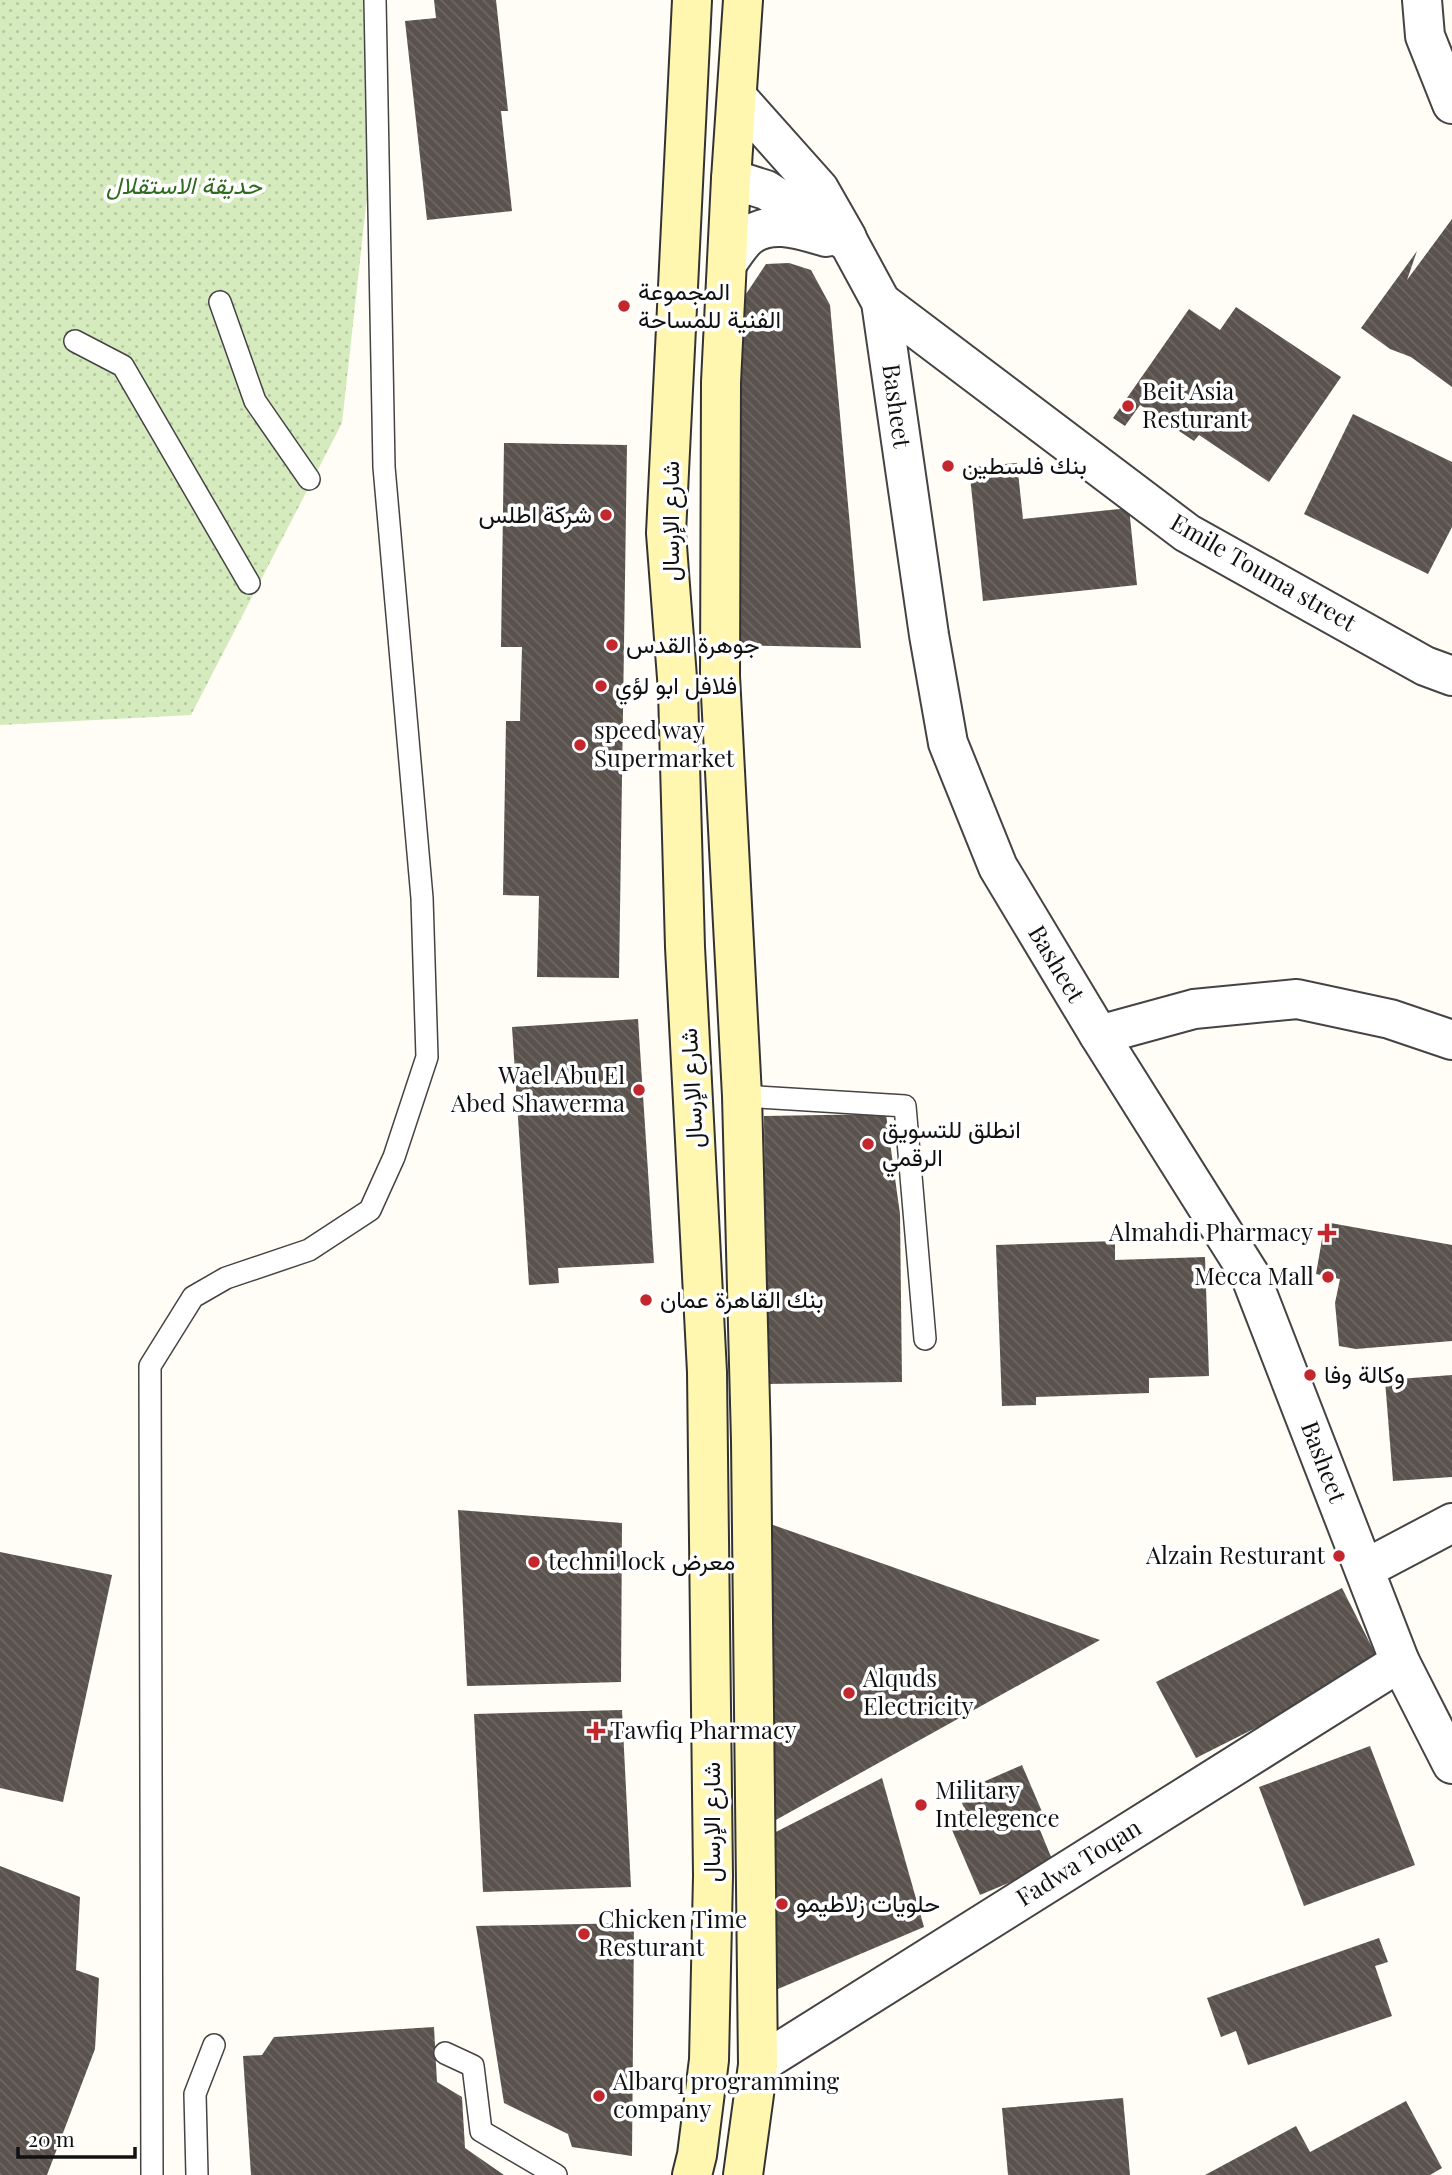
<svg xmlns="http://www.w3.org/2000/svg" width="1452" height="2175" font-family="'Playfair Display',Vazirmatn,serif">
	<defs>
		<pattern id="grass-dots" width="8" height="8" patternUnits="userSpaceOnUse" patternTransform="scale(1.75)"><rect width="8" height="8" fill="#d5ebbd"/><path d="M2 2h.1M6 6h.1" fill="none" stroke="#b6c8a1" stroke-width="1.8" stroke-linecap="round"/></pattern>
		<pattern id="building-back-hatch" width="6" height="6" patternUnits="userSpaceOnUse" patternTransform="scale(1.75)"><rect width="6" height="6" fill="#5a524d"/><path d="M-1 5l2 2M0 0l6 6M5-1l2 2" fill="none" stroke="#6d6662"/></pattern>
	</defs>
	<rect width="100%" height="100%" fill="#fffdf5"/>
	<path fill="url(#grass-dots)" d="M0 0H366L370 170 342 423 191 715 0 725Z"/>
	<g fill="url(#building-back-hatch)">
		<path d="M434 0H496L508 111H501L512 211 427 220 405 21 436 18Z"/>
		<path d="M1452 219V387L1411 357 1390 349 1361 328 1417 251 1407 280Z"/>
		<path d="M789 263 811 270 830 305 861 648 730 645 744 297 766 264Z"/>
		<path d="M1236 307 1341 377 1269 482 1199 435 1194 441 1140 405 1125 426 1113 418 1189 309 1220 330Z"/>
		<path d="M1353 414 1452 462V527L1428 574 1304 514Z"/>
		<path d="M504 443 627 445 619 978 537 977 539 896 503 895 506 721H520L522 647H501Z"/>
		<path d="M1017 463 1023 519 1129 508 1137 585 983 601 969 467Z"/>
		<path d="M638 1019 654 1263 558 1268 559 1283 529 1285 512 1027Z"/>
		<path d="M886 1114 900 1214 902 1382 766 1384 764 1116Z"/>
		<path d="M1325 1222 1452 1245V1341L1356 1349 1339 1346 1335 1303 1340 1279 1316 1274Z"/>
		<path d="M1115 1241V1260L1205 1257 1209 1376 1149 1378V1393L1036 1397V1405L1002 1406 996 1245Z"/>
		<path d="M1452 1375V1477L1393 1481 1385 1380Z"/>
		<path d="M458 1510 622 1523 621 1682 467 1686Z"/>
		<path d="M759 1520 1100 1640 765 1826Z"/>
		<path d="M0 1552 112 1575 63 1802 0 1788Z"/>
		<path d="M1342 1588 1381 1665 1196 1758 1156 1682Z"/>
		<path d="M622 1710 631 1887 483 1892 474 1714Z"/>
		<path d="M1370 1746 1415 1865 1304 1906 1259 1787Z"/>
		<path d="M1022 1765 1043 1814 1035 1818 1054 1864 980 1895 946 1816 964 1808 958 1793Z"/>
		<path d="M882 1778 924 1927 757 1998 766 1837Z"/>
		<path d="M0 1866 80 1897 76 1970 99 1978 95 2049 47 2175H0Z"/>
		<path d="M634 1923 632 2156 572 2147 568 2134 504 2103 476 1926Z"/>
		<path d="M1379 1938 1388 1962 1375 1966 1392 2016 1248 2065 1236 2031 1221 2037 1207 1998Z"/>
		<path d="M434 2027 437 2082 462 2097 465 2148 504 2175H251L243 2056 262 2055 274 2037Z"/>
		<path d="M1123 2098 1130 2175H1008L1002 2108Z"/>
		<path d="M1406 2101 1442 2168 1430 2175H1205L1296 2126 1310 2152Z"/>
	</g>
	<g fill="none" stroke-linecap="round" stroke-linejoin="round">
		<g stroke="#444" stroke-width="24">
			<g id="service">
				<path d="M220 302 255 401 309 479"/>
				<path d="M75 341 123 366 249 583"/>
				<path d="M742 1096 905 1106 925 1339"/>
				<path d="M445 2053 473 2066 481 2131 556 2175"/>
				<path d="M152 2175 150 1366 193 1297 226 1278 309 1250 370 1210 394 1157 427 1057 422 898 384 467 375 0"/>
				<path d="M197 2175 195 2094 214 2045"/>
			</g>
		</g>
		<g stroke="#444" stroke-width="42">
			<g id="minor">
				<path d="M1422 0 1425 36 1452 104"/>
				<path d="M737 97 819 189 847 238"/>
				<path d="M731 179 766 190 849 243 881 302 929 635 948 743 998 867 1099 1035 1250 1275 1400 1662 1452 1764"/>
				<path d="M728 262C734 254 741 242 749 236 772 219 801 230 826 237"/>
				<path d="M881 302 1187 533 1425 666 1452 676"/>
				<path d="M1099 1035 1194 1009 1297 999 1390 1019 1452 1040"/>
				<path d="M1365 1569 1452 1523"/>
				<path d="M758 2065 1400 1662"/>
			</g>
		</g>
		<g stroke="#333" stroke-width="42">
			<g id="secondary">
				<path d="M692 0 666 533 678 691 685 947 707 1372 713 1876 709 2060 697 2155 692 2175"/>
				<path d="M743 2175 758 2065 751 1441 742 1096 720 676 721 382 731 179 743 0"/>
			</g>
		</g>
		<use href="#service" stroke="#fff" stroke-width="21"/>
		<use href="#minor" stroke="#fff" stroke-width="38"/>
		<use href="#secondary" stroke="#fff6b0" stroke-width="38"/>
	</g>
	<g fill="#c4262e" stroke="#fff" stroke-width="2.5">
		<circle cx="624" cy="306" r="7"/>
		<circle cx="1128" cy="406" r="7"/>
		<circle cx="948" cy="466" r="7"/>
		<circle cx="606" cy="515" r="7"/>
		<circle cx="612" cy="645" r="7"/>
		<circle cx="601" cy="686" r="7"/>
		<circle cx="580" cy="745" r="7"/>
		<circle cx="639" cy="1090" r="7"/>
		<circle cx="868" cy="1144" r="7"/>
		<path d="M1323.5 1222.5h7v7h7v7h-7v7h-7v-7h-7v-7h7z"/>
		<circle cx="1328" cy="1277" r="7"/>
		<circle cx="646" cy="1300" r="7"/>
		<circle cx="1310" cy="1375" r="7"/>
		<circle cx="1339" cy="1556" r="7"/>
		<circle cx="534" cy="1562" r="7"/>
		<circle cx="849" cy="1693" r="7"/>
		<path d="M592.5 1720.5h7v7h7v7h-7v7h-7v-7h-7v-7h7z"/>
		<circle cx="921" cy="1805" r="7"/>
		<circle cx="782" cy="1904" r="7"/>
		<circle cx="584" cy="1934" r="7"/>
		<circle cx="599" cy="2096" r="7"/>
	</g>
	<g text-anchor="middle" stroke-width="7" stroke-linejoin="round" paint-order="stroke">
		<g font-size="24" font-style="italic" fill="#2f6b1f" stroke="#fff">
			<text x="184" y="194">حديقة الاستقلال</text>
		</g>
		<g font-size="24" fill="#111" stroke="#fff" text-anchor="start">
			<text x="638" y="300">المجموعة<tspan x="638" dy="28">الفنية للمساحة</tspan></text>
			<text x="1142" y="400">Beit Asia<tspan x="1142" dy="28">Resturant</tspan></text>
			<text x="962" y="474">بنك فلسطين</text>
			<text x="592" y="523" text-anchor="end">شركة اطلس</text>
			<text x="626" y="653">جوهرة القدس</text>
			<text x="615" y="694">فلافل ابو لؤي</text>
			<text x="594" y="739">speed way<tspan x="594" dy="28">Supermarket</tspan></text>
			<text x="625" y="1084" text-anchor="end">Wael Abu El<tspan x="625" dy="28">Abed Shawerma</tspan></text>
			<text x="882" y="1138">انطلق للتسويق<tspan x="882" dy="28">الرقمي</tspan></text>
			<text x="1313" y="1241" text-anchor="end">Almahdi Pharmacy</text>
			<text x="1314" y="1285" text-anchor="end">Mecca Mall</text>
			<text x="660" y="1308">بنك القاهرة عمان</text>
			<text x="1324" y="1383">وكالة وفا</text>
			<text x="1325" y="1564" text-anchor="end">Alzain Resturant</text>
			<text x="548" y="1570">techni lock معرض</text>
			<text x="863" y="1687">Alquds<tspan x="863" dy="28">Electricity</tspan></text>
			<text x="610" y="1739">Tawfiq Pharmacy</text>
			<text x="935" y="1799">Military<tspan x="935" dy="28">Intelegence</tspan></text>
			<text x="796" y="1912">حلويات زلاطيمو</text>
			<text x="598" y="1928">Chicken Time<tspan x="598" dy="28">Resturant</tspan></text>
			<text x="613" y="2090">Albarq programming<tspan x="613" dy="28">company</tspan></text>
		</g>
		<g font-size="24" fill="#111" stroke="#fff">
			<text transform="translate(896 406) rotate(82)" y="8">Basheet</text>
			<text transform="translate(671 521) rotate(-90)" y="8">شارع الإرسال</text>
			<text transform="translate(1263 573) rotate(30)" y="8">Emile Touma street</text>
			<text transform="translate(1056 964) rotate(59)" y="8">Basheet</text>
			<text transform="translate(692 1088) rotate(-93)" y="8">شارع الإرسال</text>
			<text transform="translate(1323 1462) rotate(69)" y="8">Basheet</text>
			<text transform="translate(712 1822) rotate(-90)" y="8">شارع الإرسال</text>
			<text transform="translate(1079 1863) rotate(-32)" y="8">Fadwa Toqan</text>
		</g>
	</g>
	<path d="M18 2147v10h117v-10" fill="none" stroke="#111111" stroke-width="3.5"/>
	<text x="28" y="2147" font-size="21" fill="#111111" stroke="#ffffff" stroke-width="5" paint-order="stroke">20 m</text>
</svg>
